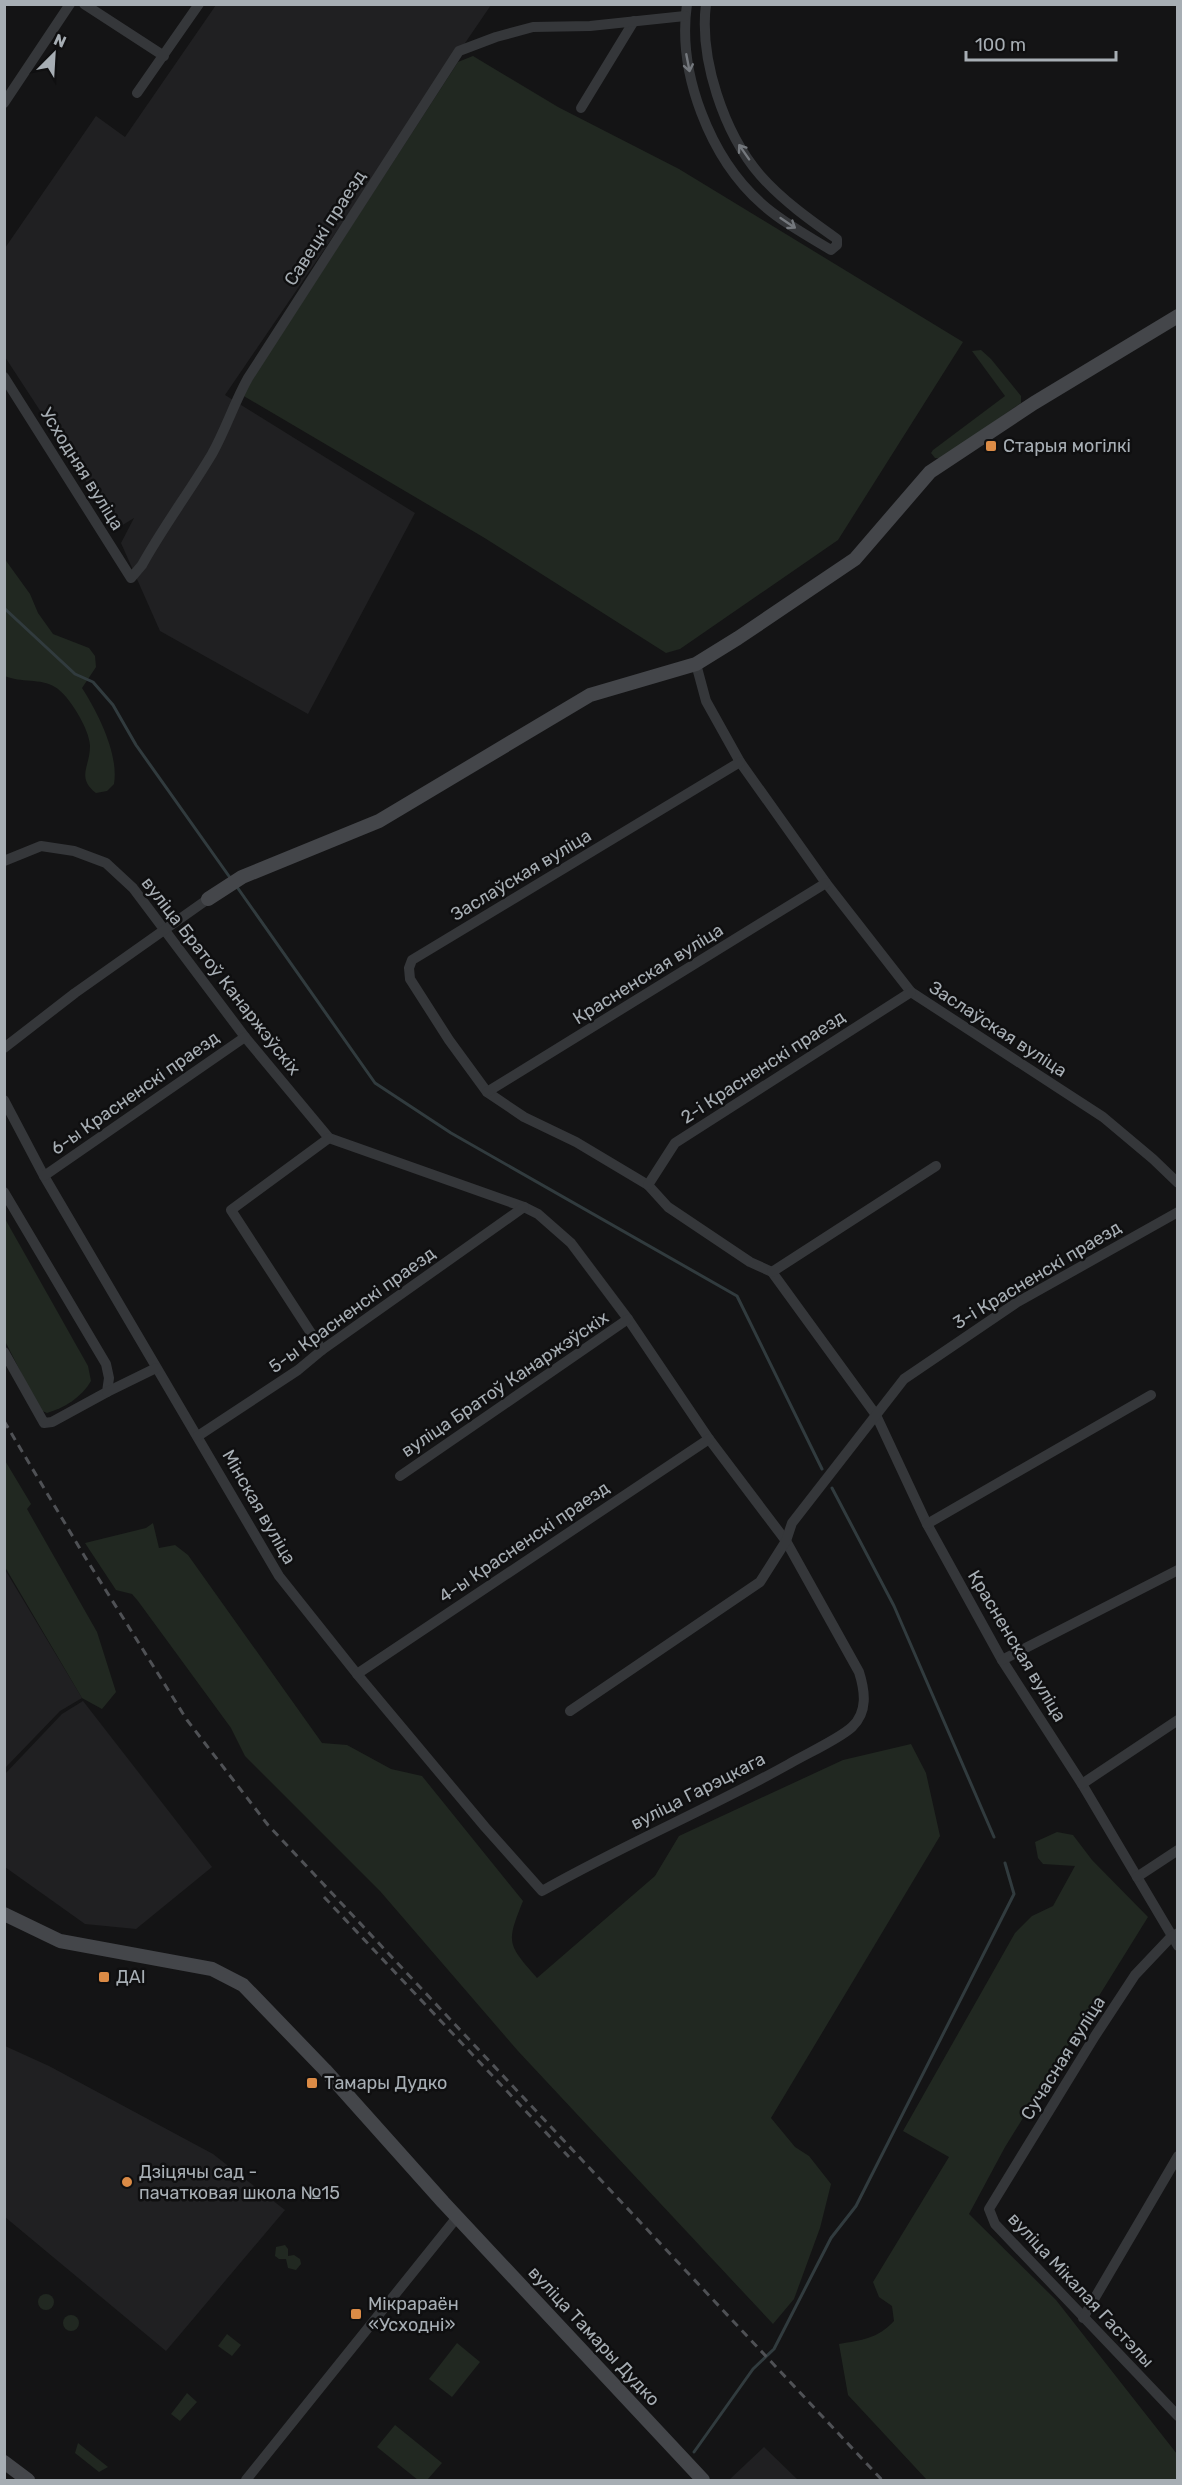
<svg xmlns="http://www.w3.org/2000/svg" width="1182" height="2485" font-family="Rubik,sans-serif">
	<rect width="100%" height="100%" fill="#141415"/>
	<g fill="#202022">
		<path d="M216 5H491L225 395 415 513 308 714 160 631 121 543 134 518 121 526 90 487 5 357V248L96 116 125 137Z"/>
		<path d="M4 1568 82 1698 60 1711 5 1768Z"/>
		<path d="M83 1701 212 1867 136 1929 85 1924 5 1867V1774L62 1714Z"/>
		<path d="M5 2046 49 2066 213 2154 285 2210 166 2351 5 2217Z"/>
		<path d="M764 2447 798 2480H729Z"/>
	</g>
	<g fill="#212821">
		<path d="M473 56 558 107 679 169 963 342 838 540 680 649 666 653 483 537 242 395 458 62Z"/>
		<path d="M981 350 991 359 1021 396V403L942 458H935L931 453 933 450 1005 396 972 351Z"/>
		<path d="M4 558 30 594 38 613 53 634 89 648 95 656 96 667 82 688C98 713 119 754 114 784L107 791 96 793C76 777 90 767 90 746 90 730 69 695 55 687 41 678 20 683 5 676Z"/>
		<path d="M4 1217 88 1366 91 1381C82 1397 64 1408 47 1413L40 1410 5 1341Z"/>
		<path d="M4 1459 31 1504 27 1509 97 1632 116 1692 102 1709 82 1698 5 1567Z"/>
		<path d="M153 1523 159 1548 175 1545 188 1555 322 1743 347 1745 391 1769 422 1776 523 1901C506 1943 507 1944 537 1978L655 1876 679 1836 843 1760 911 1744 926 1773 940 1836 771 2118 795 2147 809 2156 831 2184 820 2228 794 2299 773 2324 518 2051 380 1891 245 1756 231 1728 138 1601 132 1594 116 1590 85 1543 146 1528Z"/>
		<path d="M1057 1832 1073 1835 1092 1860 1148 1917 1005 2147 969 2214 1056 2300 1177 2454V2480H927L848 2395 839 2344C862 2340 877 2339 894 2321L892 2306 879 2297 873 2282 949 2157 903 2131 1015 1933 1032 1916 1053 1906 1075 1866 1043 1864 1038 1858 1035 1842Z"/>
		<path d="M285 2245 288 2249V2256L294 2255 300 2259 301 2264 296 2270 288 2268 286 2259H279L275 2256 276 2247Z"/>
		<circle cx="46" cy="2302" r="8"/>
		<circle cx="71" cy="2323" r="8"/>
		<path d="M227 2334 241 2345 232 2356 218 2346Z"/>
		<path d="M457 2343 480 2362 452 2397 429 2379Z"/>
		<path d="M187 2393 197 2402 180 2421 171 2414Z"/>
		<path d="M395 2425 442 2463 427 2480H418L377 2447Z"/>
		<path d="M78 2443 108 2467 99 2472 75 2453Z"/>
	</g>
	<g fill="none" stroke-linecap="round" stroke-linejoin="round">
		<g stroke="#313b3e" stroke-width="3">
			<path d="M4 608 75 674 93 682 113 705 136 745 231 879"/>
			<path d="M237 887 375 1083 451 1133 737 1296 822 1469"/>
			<path d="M832 1488 894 1606 994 1837"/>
			<path d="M694 2452 753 2369 774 2349 831 2238 856 2206 1014 1894 1005 1863"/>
		</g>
		<g stroke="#35373a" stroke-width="10">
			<path d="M84 4 164 56"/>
			<path d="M687 4C677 73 710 158 762 204 782 222 808 236 831 250L837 245V239C810 220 782 200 760 175 724 133 699 59 706 4"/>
			<path d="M137 93 199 4"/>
			<path d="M4 103 70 4"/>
			<path d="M581 108 634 21"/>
			<path d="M4 377 131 578 142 565C163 527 190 491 212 454 226 429 234 403 248 378L459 51 496 37 533 27 590 26 685 16"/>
			<path d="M696 664 706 701 740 762 826 883 911 992 1103 1117 1153 1159 1178 1183"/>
			<path d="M740 762 412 960 409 968 410 979 449 1040 487 1092 524 1117 576 1142 648 1185 668 1207 750 1262 772 1272 876 1415 927 1524 1002 1660 1082 1784 1178 1946"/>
			<path d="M4 861 41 846 74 851 106 863 133 888 245 1037 329 1138 524 1207 538 1214 571 1243 628 1319 709 1439 786 1541 859 1672C865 1691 868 1712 852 1727 839 1739 806 1754 789 1764 708 1809 623 1845 542 1891L485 1827 357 1674 279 1576 44 1176 4 1100"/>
			<path d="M4 1048 75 993 208 899"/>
			<path d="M487 1092 826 883"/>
			<path d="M44 1176 245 1037"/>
			<path d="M648 1185 675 1143 911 992"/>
			<path d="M4 1192 106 1364 109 1378 107 1392 52 1422 44 1423 4 1352"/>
			<path d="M772 1272 936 1166"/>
			<path d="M322 1350 231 1210 329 1138"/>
			<path d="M107 1392 156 1368"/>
			<path d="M198 1436 298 1370 322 1350 524 1207"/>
			<path d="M400 1476 628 1319"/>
			<path d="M927 1524 1151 1395"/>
			<path d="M1002 1660 1178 1570"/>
			<path d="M357 1674 709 1439"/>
			<path d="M570 1711 760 1582 786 1541 792 1523 904 1379 1016 1303 1178 1212"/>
			<path d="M1082 1784 1178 1720"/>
			<path d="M1137 1877 1178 1850"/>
			<path d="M1178 1933 1171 1937 1135 1975 1095 2036 989 2209 995 2224 1178 2416"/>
			<path d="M1083 2318 1178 2156"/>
			<path d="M246 2480 458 2216"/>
		</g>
		<g stroke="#44464a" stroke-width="14">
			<path d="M208 899 242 877 379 821 590 695 696 664 738 638 855 559 930 472 1034 403 1178 316"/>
			<path d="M4 1914 60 1941 212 1969 243 1985 325 2070 443 2202 703 2480"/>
			<path d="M4 2462 28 2480"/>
		</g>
		<g stroke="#4f5155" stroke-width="3" stroke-dasharray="8 6" stroke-linecap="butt">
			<path d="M4 1421 85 1557 187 1720 268 1825 882 2480"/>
			<path d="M324 1897 569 2157"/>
		</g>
	</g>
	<defs><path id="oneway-shaft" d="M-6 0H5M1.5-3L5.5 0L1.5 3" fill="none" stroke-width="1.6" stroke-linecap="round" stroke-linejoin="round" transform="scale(1.5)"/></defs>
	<g stroke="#74787d">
		<use href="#oneway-shaft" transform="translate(688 63) rotate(79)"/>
		<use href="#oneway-shaft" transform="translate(744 152) rotate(-125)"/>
		<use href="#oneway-shaft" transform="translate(788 223) rotate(34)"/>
	</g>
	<g fill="#db8b46" stroke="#0f0f10" stroke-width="2">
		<rect x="985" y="440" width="12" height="12" rx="3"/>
		<rect x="98" y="1971" width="12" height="12" rx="3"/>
		<rect x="306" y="2077" width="12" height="12" rx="3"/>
		<circle cx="127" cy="2182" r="6"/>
		<rect x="350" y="2308" width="12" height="12" rx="3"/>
	</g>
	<g text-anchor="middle" stroke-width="5" stroke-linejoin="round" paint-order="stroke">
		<g font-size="18" fill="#a7aeb4" stroke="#0f0f10">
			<text transform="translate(325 228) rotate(-57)" y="6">Савецкі праезд</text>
			<text transform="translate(82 469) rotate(58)" y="6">Усходняя вуліца</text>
			<text transform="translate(521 875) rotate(-31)" y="6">Заслаўская вуліца</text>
			<text transform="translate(648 974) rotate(-32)" y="6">Красненская вуліца</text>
			<text transform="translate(221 976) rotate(52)" y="6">вуліца Братоў Канаржэўскіх</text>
			<text transform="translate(998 1029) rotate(33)" y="6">Заслаўская вуліца</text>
			<text transform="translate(763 1067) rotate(-33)" y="6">2-і Красненскі праезд</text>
			<text transform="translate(135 1093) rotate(-35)" y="6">6-ы Красненскі праезд</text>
			<text transform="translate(1037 1275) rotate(-31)" y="6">3-і Красненскі праезд</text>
			<text transform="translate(352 1310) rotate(-36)" y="6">5-ы Красненскі праезд</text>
			<text transform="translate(505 1384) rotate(-34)" y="6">вуліца Братоў Канаржэўскіх</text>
			<text transform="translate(259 1507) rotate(60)" y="6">Мінская вуліца</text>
			<text transform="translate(524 1542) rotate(-34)" y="6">4-ы Красненскі праезд</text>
			<text transform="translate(1017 1646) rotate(59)" y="6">Красненская вуліца</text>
			<text transform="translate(698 1791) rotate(-27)" y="6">вуліца Гарэцкага</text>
			<text transform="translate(1063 2058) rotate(-58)" y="6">Сучасная вуліца</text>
			<text transform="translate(1081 2290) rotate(47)" y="6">вуліца Мікалая Гастэлы</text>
			<text transform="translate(594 2336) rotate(47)" y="6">вуліца Тамары Дудко</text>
		</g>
		<g font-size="18" fill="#a7aeb4" stroke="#0f0f10" text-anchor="start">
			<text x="1003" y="452">Старыя могілкі</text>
			<text x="116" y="1983">ДАІ</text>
			<text x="324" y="2089">Тамары Дудко</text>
			<text x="139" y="2178">Дзіцячы сад -<tspan x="139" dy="21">пачатковая школа №15</tspan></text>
			<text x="368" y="2310">Мікрараён<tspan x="368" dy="21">«Усходні»</tspan></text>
		</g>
	</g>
	<rect width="1182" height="2485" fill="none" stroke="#a7aeb4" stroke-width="12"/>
	<g transform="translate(54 54) rotate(24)" stroke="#0f0f10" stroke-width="4.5" paint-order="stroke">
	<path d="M0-4.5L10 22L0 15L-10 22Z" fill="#a7aeb4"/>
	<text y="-9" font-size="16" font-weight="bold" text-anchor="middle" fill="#a7aeb4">N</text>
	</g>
	<path d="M966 51v9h150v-9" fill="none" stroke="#a7aeb4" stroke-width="3"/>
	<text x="975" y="51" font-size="18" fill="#a7aeb4" stroke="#0f0f10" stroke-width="4.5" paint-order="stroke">100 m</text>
</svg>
